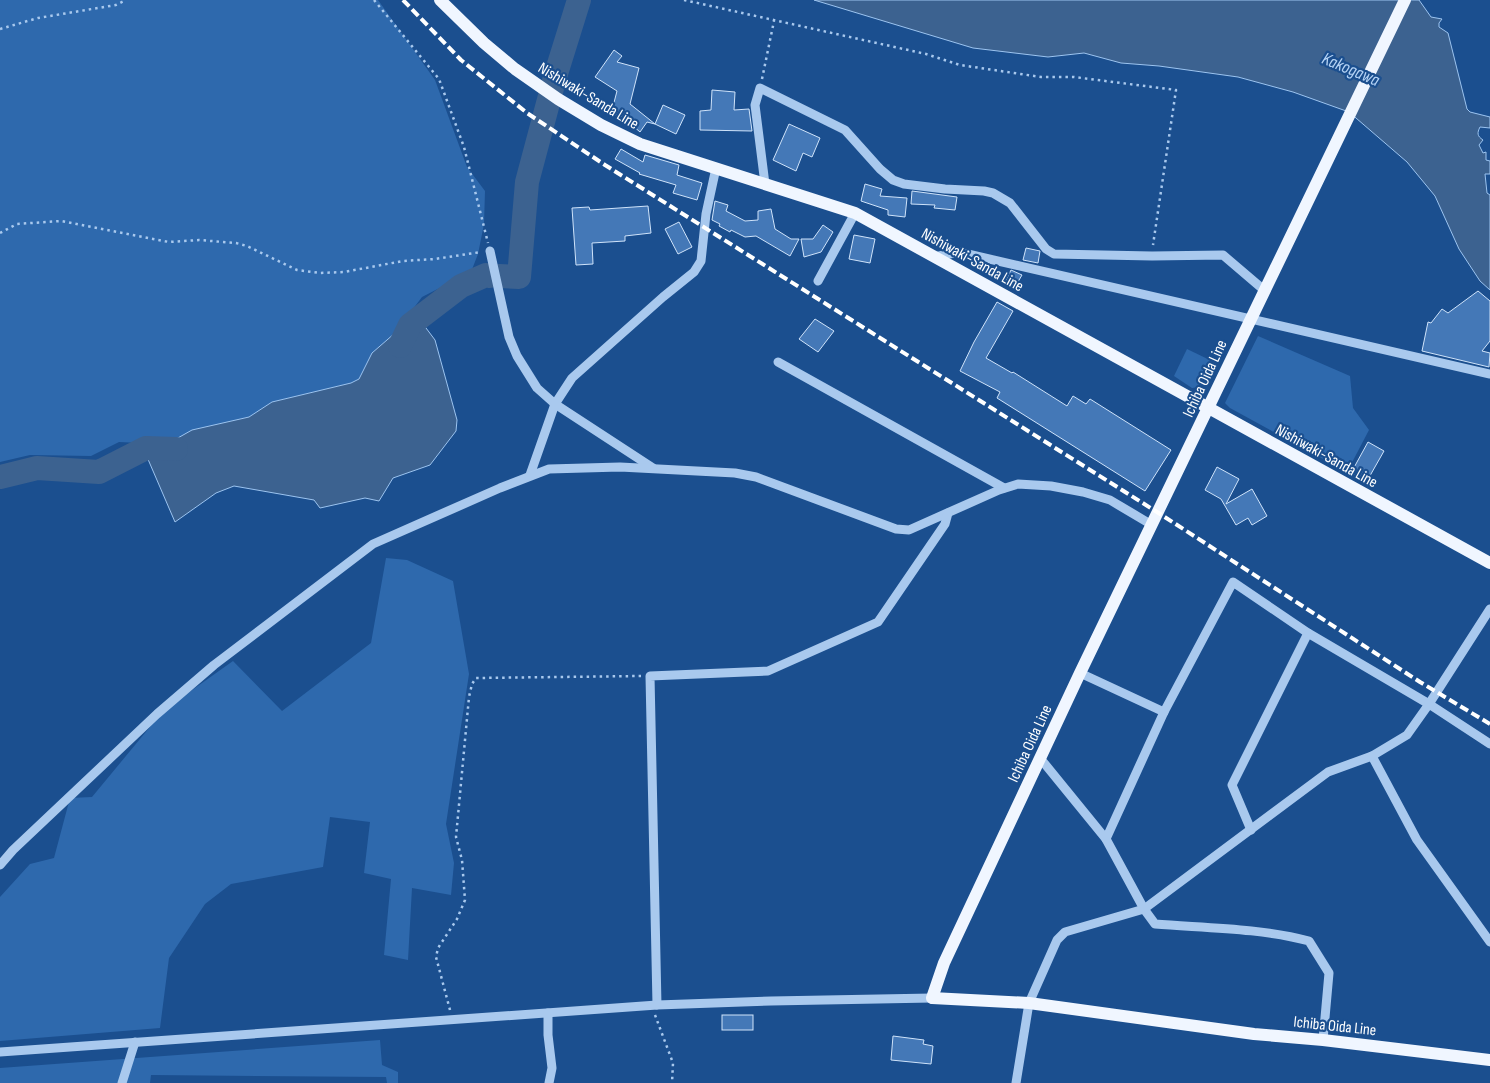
<svg xmlns="http://www.w3.org/2000/svg" width="1490" height="1083" font-family="'Sofia Sans Condensed',sans-serif">
	<rect width="100%" height="100%" fill="#1b4f8f"/>
	<g fill="#2e69ad">
		<path d="M0 0H378L435 80 467 167 485 191 484 224 478 254 471 272 422 297 395 333 372 353 359 379 351 383 272 402 249 417 193 430 176 439 141 443 119 442 91 456 30 455 0 462Z"/>
		<path d="M1258 336 1350 376 1353 408 1369 430 1347 472 1230 408 1225 403Z"/>
		<path d="M1187 349 1216 363 1205 386 1192 388 1174 376Z"/>
		<path d="M386 558 407 560 453 581 469 674 446 824 454 863 451 895 412 888 408 960 384 955 391 879 364 873 370 822 330 817 323 867 231 884 205 904 169 958 160 1028 0 1041V897L30 864 54 858 70 798 92 797 164 710 233 661 282 711 371 643Z"/>
		<path d="M380 1040 382 1065 398 1072V1083H387L386 1077 151 1075 150 1083H0V1068Z"/>
	</g>
	<g fill="#3c6290" stroke="#9cc4f0">
		<path d="M814 0H1419L1431 17 1442 19 1439 23V27L1448 33 1467 109 1470 112 1490 117V128L1480 127C1477 133 1477 136 1483 140L1479 145 1483 153 1486 152V160L1490 161V174H1485L1487 193 1490 195V290L1480 281 1459 249 1435 196 1407 162 1349 112 1293 92 1238 77 1159 66 1121 63 1084 53 1048 57 973 48Z"/>
		<path d="M412 312 420 326 423 324 435 340 457 420 456 431 430 465 393 478 379 501 365 498 320 508 314 500 234 486 216 493 175 522 141 443 176 439 192 430 249 417 272 402 351 383 359 379 372 353 395 333Z"/>
	</g>
	<g fill="none" stroke-linecap="round" stroke-linejoin="round">
		<g stroke="#3c6290" stroke-width="24">
			<path d="M499 276 519 277 527 182 555 77 579 0"/>
			<path d="M400 346 410 325 461 286 486 275 490 276"/>
			<path d="M0 477 37 468 99 472 146 448 176 449"/>
		</g>
	</g>
	<g fill="#4478b7" stroke="#cfe3fa">
		<path d="M614 50 622 56 617 62 639 68 630 104 655 124 663 105 685 115 676 134 655 124 647 122 640 132 632 125 637 120 611 114 617 91 595 77Z"/>
		<path d="M712 90 735 92 734 110 749 109 752 131 700 130V111L711 110Z"/>
		<path d="M789 124 820 138 812 157 803 153 796 171 773 160Z"/>
		<path d="M621 149 643 162 645 155 679 165 677 175 702 183 697 200 673 193 676 185 639 174 640 173 615 159Z"/>
		<path d="M865 184 882 189 880 196 907 198 905 217 888 215V210L861 201Z"/>
		<path d="M912 191 957 197 955 210 934 208 935 205 911 204Z"/>
		<path d="M715 201 728 205 726 211 745 221 758 220V211L771 209 775 229 791 239H799L790 256 756 236 745 237 731 230 730 232 719 226 720 224 712 220Z"/>
		<path d="M648 206 651 233 625 236V241L592 243 593 264 576 265 572 208 589 207 590 210Z"/>
		<path d="M679 222 692 247 678 254 665 229Z"/>
		<path d="M823 225 833 232 821 252 804 257 801 239H813Z"/>
		<path d="M854 235 875 239 870 263 849 259Z"/>
		<path d="M1026 248 1040 251 1038 263 1023 260Z"/>
		<path d="M1011 270 1022 275 1015 287 1005 282Z"/>
		<path d="M1478 291 1490 301V341L1482 351 1490 353 1489 367 1422 351 1428 322 1431 323 1442 309 1448 313Z"/>
		<path d="M997 302 1013 311 986 358 1012 373 1013 372 1067 406 1073 396 1086 404 1090 399 1171 450 1145 491 997 398 1000 392 960 371 974 342Z"/>
		<path d="M815 319 834 331 818 352 799 339Z"/>
		<path d="M1368 442 1384 451 1367 481 1351 473Z"/>
		<path d="M1217 467 1239 479 1226 504 1252 489 1267 516 1252 525 1248 518 1236 525 1221 499 1205 490Z"/>
		<rect x="722" y="1015" width="31" height="15"/>
		<path d="M893 1036 924 1040 923 1044 933 1046 931 1064 891 1060Z"/>
	</g>
	<g fill="none" stroke-linecap="round" stroke-linejoin="round">
		<g stroke="#a9c9ee" stroke-width="2.5" stroke-dasharray="2.5 4" stroke-linecap="butt">
			<path d="M374 0 439 79 464 147 488 243"/>
			<path d="M684 0 926 54 960 65 1041 77H1074L1176 90 1153 245"/>
			<path d="M0 29 38 18 116 5 126 0"/>
			<path d="M762 79 774 21"/>
			<path d="M0 233 17 224 61 221 169 242 199 240 236 243 247 246 297 270 320 273 344 272 403 261 435 259 481 252"/>
			<path d="M450 1010 436 957 438 948 457 919 465 900 462 860 456 837 469 697 472 684 476 678 641 676"/>
			<path d="M655 1015 673 1063 672 1083"/>
		</g>
		<g stroke="#a9c9ee" stroke-width="9">
			<path d="M765 184 755 105 760 88 845 130 880 169 893 180 904 184 945 189 984 191 993 193 1010 203 1046 249 1054 254 1152 256 1223 255 1264 290"/>
			<path d="M490 251 509 337 517 356 537 388 555 404 653 468"/>
			<path d="M934 257 959 252 1490 374"/>
			<path d="M818 281 855 213"/>
			<path d="M778 362 1004 488"/>
			<path d="M530 475 555 404 572 378 663 297 694 272 701 261 706 214 716 168"/>
			<path d="M1080 673 1164 712"/>
			<path d="M1372 756 1417 840 1490 942"/>
			<path d="M1040 758 1106 839 1144 909 1155 924C1206 928 1260 928 1309 941L1329 973 1323 1040"/>
			<path d="M1251 830 1232 785 1308 633"/>
			<path d="M1106 839 1164 712 1233 582 1308 633 1429 704 1490 744"/>
			<path d="M0 865 13 850 157 714 214 665 373 544 500 488 549 469 620 467 735 473 756 477 896 529 909 530 999 490 1018 484 1051 486 1083 492 1110 500 1152 525"/>
			<path d="M657 1005 650 676 768 671 878 622 945 524 948 513"/>
			<path d="M548 1013V1035L552 1068 549 1083"/>
			<path d="M0 1052 657 1005 771 1001 932 998"/>
			<path d="M122 1083 135 1042"/>
			<path d="M1016 1083 1029 1003 1057 940 1065 932 1144 909 1328 772 1372 756 1407 735 1429 704 1490 609"/>
		</g>
		<g stroke="#f0f6ff" stroke-width="12">
			<path d="M440 0 484 43 515 69 558 99 601 125 640 144 855 213 1490 563"/>
			<path d="M1405 0 1080 673 944 963 932 998 1029 1003 1254 1034 1323 1040 1490 1060"/>
		</g>
		<path stroke="#fff" stroke-width="4" stroke-dasharray="9 4" stroke-linecap="butt" d="M403 0 461 60 527 113 605 165 1157 512 1420 682 1490 724"/>
	</g>
	<g text-anchor="middle" stroke-width="4.5" stroke-linejoin="round" paint-order="stroke">
		<g font-size="16" fill="#fff" stroke="#1b4f8f">
			<text transform="translate(589 95) rotate(31)" y="6">Nishiwaki-Sanda Line</text>
			<text transform="translate(973 259) rotate(29)" y="6">Nishiwaki-Sanda Line</text>
			<text transform="translate(1204 378) rotate(-65)" y="6">Ichiba Oida Line</text>
			<text transform="translate(1327 455) rotate(29)" y="6">Nishiwaki-Sanda Line</text>
			<text transform="translate(1029 743) rotate(-65)" y="6">Ichiba Oida Line</text>
			<text transform="translate(1335 1025) rotate(6)" y="6">Ichiba Oida Line</text>
		</g>
		<g font-size="18" font-style="italic" fill="#b5d3f5" stroke="#1b4f8f">
			<text transform="translate(1351 69) rotate(23)" y="6">Kakogawa</text>
		</g>
	</g>
</svg>
